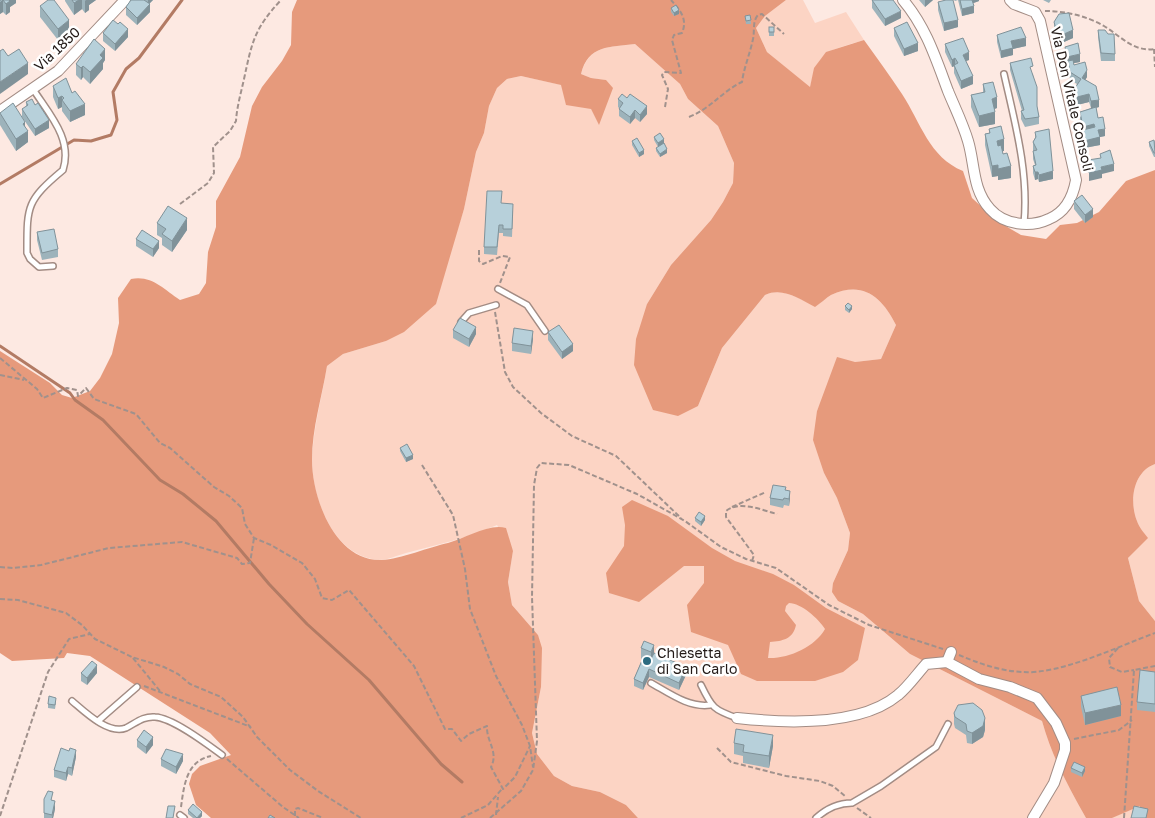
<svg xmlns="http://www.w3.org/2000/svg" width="1155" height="818" font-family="'Golos Text',sans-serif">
	<rect width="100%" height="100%" fill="#fde9e2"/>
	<g fill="#fcd4c4">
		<path d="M786 0H803L815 23 846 12 864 40C829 51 818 49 810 88L767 52 756 28 765 16Z"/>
		<path d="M635 44 680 84 688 99 718 126 734 163 733 183 723 202 711 220 671 265 647 304 698 406 722 348 765 295C783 287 799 299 815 306 821 303 826 298 831 295 863 280 882 297 896 325L881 359 855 362 826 391 817 411 824 473 837 498 850 533 848 550 833 583 838 601 863 614 910 654 1042 721C1052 757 1068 786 1086 818H638L626 805 600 792 572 786 554 776 537 754 532 733 541 687 538 635 512 605 508 582 513 551 497 525C467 538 437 545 406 553 398 555 388 560 380 560 334 558 312 499 312 460 313 428 322 397 327 366L343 354 386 341 450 252 464 209 476 152 484 133 489 106 497 88 507 79 521 76 562 85 591 109 599 124 606 80 591 78 581 74C589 45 609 47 635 44Z"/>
		<path d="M1155 464V621L1139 601 1128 558 1147 538C1144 533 1139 527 1137 521 1129 501 1133 472 1155 464Z"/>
		<path d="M1140 806 1139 818H1112L1113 817Z"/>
	</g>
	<g fill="#e69a7c" fill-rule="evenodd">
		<path d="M297 0H786L765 16 756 28 767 52 810 87 814 68 826 52 864 40C877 58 890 76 902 94 921 123 929 157 963 171L972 198 997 221 1021 235 1046 239 1060 225 1077 223 1099 212 1126 181 1155 170V464C1133 472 1129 501 1137 521 1139 527 1144 533 1148 538L1128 558 1139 601 1155 621V818H1139L1140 806 1112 818H1086C1068 786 1052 757 1042 721L910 654 863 614 838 601 832 592 833 583 848 550 850 533 837 498 824 473 813 440 817 411 837 357 855 362 881 359 896 325C882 297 863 280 831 295 826 298 821 303 815 307 799 299 783 287 765 295L722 348 698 406 678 416 653 410 634 365 636 339 647 304 671 265 711 220 723 202 733 183 734 163 718 126 688 99 680 84 635 44C610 47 588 45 581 74L591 78 606 80 613 88 599 125 591 109 566 105 561 85 521 76 507 79 497 88 489 106 484 133 476 152 464 209 436 304 404 332 386 341 343 354 327 366C322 397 312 428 312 460 312 498 335 562 382 560 400 559 430 547 448 543 466 538 489 523 506 528L513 551 508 582 512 605 538 635 542 648 541 687 532 733 537 754 554 776 572 786 600 792 626 805 638 818H211L196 805 189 784 192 774 200 766 231 755 210 733 90 656 67 653 64 658 12 661 0 653V351L50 383 62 395 72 398 90 391 100 378 112 354 119 323 118 298 131 279C152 275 163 289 180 300L199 294 206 283 208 252 216 227V201L240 157 252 106 262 87 282 61 291 45 292 12Z"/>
		<path d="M632 500 668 516 712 548 735 561 773 574 794 585 826 608 865 628 858 660 843 672 815 681H757L741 674 728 645 691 632 687 605 704 583V566H684L639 602 609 593 606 573 624 546 625 525 622 507ZM789 603C801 603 819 619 825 629 815 647 788 659 768 658L770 642C783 641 793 639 796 625L785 611 786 606Z"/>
	</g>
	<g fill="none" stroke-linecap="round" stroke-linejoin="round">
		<g stroke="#b37b64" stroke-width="3">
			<path d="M0 184 74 140 91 141 111 135 117 120 113 92 126 69 139 58 182 0"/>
			<path d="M0 346 70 393 75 400 103 420 160 480 183 494 216 521 269 584 307 624 369 680 441 764 462 782"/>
		</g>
		<g stroke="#a38c84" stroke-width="8">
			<g id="lane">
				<path d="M1004 74C1015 123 1029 173 1024 224"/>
				<path d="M33 89C49 114 73 139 63 170 26 201 27 206 27 253L30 259 39 267 53 266"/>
				<path d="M498 289 527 305 545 331"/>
				<path d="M461 322 469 313 496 305"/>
				<path d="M651 683C669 693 689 708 710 705"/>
				<path d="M701 685C712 708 714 710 737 718"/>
				<path d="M72 701C84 711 108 735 126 728 136 723 143 716 155 717 173 718 207 744 222 755"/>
				<path d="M98 721 137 687"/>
				<path d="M180 815 184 818"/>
				<path d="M816 818C826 809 838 803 852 803L881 786 936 747 948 724"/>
			</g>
		</g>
		<g stroke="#a38c84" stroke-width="12">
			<g id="street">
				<path d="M903 0C926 27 936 59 948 91 955 108 963 124 968 141 975 164 972 189 990 209 1004 225 1030 228 1049 219 1066 212 1073 197 1076 180L1040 21 1035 12 1014 4 1010 0"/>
				<path d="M0 111 58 71 125 0"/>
				<path d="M947 662 951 652"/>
				<path d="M737 718C783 723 860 727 898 695 908 687 917 674 926 664L947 662 979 679 1010 687 1037 698 1056 723 1065 743V750L1054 783 1033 818"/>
			</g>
		</g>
		<g stroke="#a0918c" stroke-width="2" stroke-dasharray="5 2.5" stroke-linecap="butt">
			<path d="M1045 11C1065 11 1087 16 1104 26 1122 37 1133 52 1155 49"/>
			<path d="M1154 49 1155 67"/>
			<path d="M665 107 668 89 662 75 664 72 681 73 672 40 674 35 682 33C688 19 680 10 671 0"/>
			<path d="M689 117C713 107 721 92 742 82 744 67 750 54 753 39 755 30 752 22 758 15L762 14 784 34"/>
			<path d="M180 204 208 183 214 173 213 147 230 131 236 121C237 106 241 93 244 79 252 42 254 29 281 0"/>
			<path d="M479 250V261L483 264 502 256 510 257 500 283"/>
			<path d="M495 312 505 372 513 387 541 413 572 436 616 456 681 518"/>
			<path d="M0 358 37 389 43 398 67 388 77 390 78 396 86 388 94 399 136 414 160 443 170 448 214 487 229 496 242 508 245 524 254 538 271 545 302 563 315 579 322 598 332 600 349 590 414 666 445 729H452L461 741 469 734 487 726C486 741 499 752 491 767L503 789 515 777 530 746"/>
			<path d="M0 375 24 380"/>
			<path d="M422 465 453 515 465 569 470 609 496 676 522 725 530 746 533 767"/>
			<path d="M732 507 766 492"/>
			<path d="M752 561 754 555 726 517V511C739 500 762 510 777 514"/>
			<path d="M0 567 13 568 41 565 109 548 182 542 237 558 242 564 250 563 254 538"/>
			<path d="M0 599 18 600 66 613 82 625 95 639 132 657 164 667 178 674 190 684 221 697 243 717 257 737 290 770 318 791 361 818"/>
			<path d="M1118 648 1109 658 1110 667 1122 672 1134 670"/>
			<path d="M959 655C978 663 1000 671 1022 672 1060 675 1119 646 1155 633"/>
			<path d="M133 658 160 691"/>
			<path d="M144 686 251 727"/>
			<path d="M1074 739 1119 730 1132 720"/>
			<path d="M717 748 731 762 786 776 820 781 833 786 845 796"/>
			<path d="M227 759 283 807 299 818"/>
			<path d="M181 807C184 786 186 761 211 756"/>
			<path d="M857 808 871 818"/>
			<path d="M496 815 498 797"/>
			<path d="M0 816 48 672 69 639 90 634"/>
			<path d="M295 816V809L298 808 323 818"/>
			<path d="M461 818 488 805 502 789"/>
			<path d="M490 818 521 791 533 770 537 741 532 597 534 485 537 468 541 463 569 465 637 494 685 521 721 547 746 559 776 568 829 605 869 625 943 649"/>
			<path d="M1124 818 1134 670 1155 666"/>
		</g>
		<use href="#lane" stroke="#fff" stroke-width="5"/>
		<use href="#street" stroke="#fff" stroke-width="10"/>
	</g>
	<g fill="#9db3bb">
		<path d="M0 0H16V3L10 7V12L6 15 3 12 0 14Z"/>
		<path d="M65 0H96L89 5V10L85 13 82 9 74 15 65 1Z"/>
		<path d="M131 0H153L149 4 150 12 137 25 126 15V7Z"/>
		<path d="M872 0 901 18 885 26 872 8Z"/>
		<path d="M919 0H933L925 7Z"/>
		<path d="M954 0H979V1L973 3 974 13 962 16 958 0 955 1Z"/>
		<path d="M1043 0H1051L1049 3Z"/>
		<path d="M938 2 958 27 944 31 938 10Z"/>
		<path d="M40 6 69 32 58 40 40 17Z"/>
		<path d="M671 8 679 14 674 16 671 12Z"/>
		<path d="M750 15 751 24H746L745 16Z"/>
		<path d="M1054 22 1073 38 1064 42 1056 37 1054 29Z"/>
		<rect x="769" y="27" width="5" height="9"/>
		<path d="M894 28 918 51 904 56 894 36Z"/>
		<path d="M1098 30 1115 54V61H1101L1098 37Z"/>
		<path d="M103 33 128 37 115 51 103 41Z"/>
		<path d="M997 35 1026 46 1013 49V55L1001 58 997 42Z"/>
		<path d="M945 44 969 60 966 61 973 84 961 89 954 73V66L952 67 945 52Z"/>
		<path d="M1065 47 1080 62 1074 63V65L1087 77 1085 80 1099 107 1096 108 1098 118 1105 136 1100 137V145L1084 148 1083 133 1080 119V112L1091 108 1089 102 1077 105 1075 95V88L1077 84 1070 80 1068 64 1067 65 1065 55Z"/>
		<path d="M105 60 103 63V69L90 84 83 77 81 80 76 75V64Z"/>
		<path d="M1010 63 1033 74 1037 107 1039 117V124L1025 127 1021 119V111H1022L1010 70Z"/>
		<path d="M983 84 997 108 994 109 995 124 979 127 971 107V95L983 93Z"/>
		<path d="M53 86 72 93 85 115 70 122 62 111V107L58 109 53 97Z"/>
		<path d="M627 98 647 114 640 122 635 118 630 124 619 116V108L618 107V99Z"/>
		<path d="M26 102 49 128 35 136 22 117V109L26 107Z"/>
		<path d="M0 113 25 126 28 142 16 151 0 125Z"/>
		<path d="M989 129 1004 151H1002L1011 178 998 180V176L992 177 985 145V134L989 133Z"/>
		<path d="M1035 132 1053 179 1039 182 1038 179 1035 180 1033 173V166L1035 165 1033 159V142L1035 138Z"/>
		<path d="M654 137 664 143 658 147 654 140Z"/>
		<path d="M632 141 644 154 639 157 632 145Z"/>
		<path d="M1155 141V157H1154L1149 146V142Z"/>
		<path d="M656 148 667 153 660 157 656 151Z"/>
		<path d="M1074 201 1093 217 1085 223 1074 209Z"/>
		<path d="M502 203 513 211 512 237 503 236V233H499L497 255 484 254V247Z"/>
		<path d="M157 223 187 230 172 252 162 245V238L157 235Z"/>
		<path d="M37 232 58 249V257L42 260 37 240Z"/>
		<path d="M136 239 159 248 153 257 136 246Z"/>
		<path d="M845 306 852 309 849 313 845 310Z"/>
		<path d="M453 330 476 334 469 347 453 338Z"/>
		<path d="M548 332 573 351 562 359 548 340Z"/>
		<path d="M533 339 531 354 512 351V343Z"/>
		<path d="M400 448 413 459 406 462 400 451Z"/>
		<path d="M786 490 790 498 789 506 784 505 783 508 770 505V498Z"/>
		<path d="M695 518 705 520 701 526 695 521Z"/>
		<path d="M641 648 654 653 686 675 679 690 649 677 643 690 634 686V679L641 662Z"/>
		<path d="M1155 672V712L1137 710V702Z"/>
		<path d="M81 673H97L87 685 81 681Z"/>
		<path d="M1081 696 1121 716 1085 725 1081 707Z"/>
		<path d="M56 702 55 709 48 708V704Z"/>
		<path d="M954 713 985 730 983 737 972 744 967 743 966 735 955 728 954 724Z"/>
		<path d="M137 740 153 745 146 754 137 747Z"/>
		<path d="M734 743 773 746 769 768 743 763V756L734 754Z"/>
		<path d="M76 757 72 776 68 774 66 781 54 777V770Z"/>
		<path d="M161 759 183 761 176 774 161 766Z"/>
		<path d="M1071 768 1085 771 1082 777 1071 772Z"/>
		<path d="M44 799 52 801 55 809 53 818H44Z"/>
		<path d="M188 810 202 816 200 818H193L188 814Z"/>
	</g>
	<g fill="#809299">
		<path d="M3 0V12L0 14V3Z"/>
		<path d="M7 0H16V3L10 7V12L6 15V4Z"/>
		<path d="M79 0H82V9L74 15V3Z"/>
		<path d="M86 0H96L89 5V10L85 13V1Z"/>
		<path d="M148 0H153L148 5Z"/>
		<path d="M925 0H933L925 7Z"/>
		<path d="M971 0H979V1L971 4Z"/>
		<path d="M150 4V12L137 25V18Z"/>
		<path d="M974 6V13L962 16V9Z"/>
		<path d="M679 10V14L674 16V13Z"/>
		<path d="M901 11V18L885 26V19Z"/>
		<path d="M69 20V32L58 40V29Z"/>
		<path d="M958 20V27L944 31V23Z"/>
		<path d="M128 29V37L115 51V44Z"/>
		<path d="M1073 30V38L1064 42V34Z"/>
		<path d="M1026 38V46L1013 49V55L1001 58V51L1011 41Z"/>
		<path d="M918 43V51L904 56V49Z"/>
		<path d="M105 49V60L103 63V69L90 84V72L100 55Z"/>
		<path d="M969 52V60L963 62V55Z"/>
		<path d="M1080 54V62L1069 64 1068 61V64L1067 65V57Z"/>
		<path d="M955 58V66L952 67V60Z"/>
		<path d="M28 63V74L0 94V82Z"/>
		<path d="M83 66V77L81 80V68Z"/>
		<path d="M1087 70V77L1082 86V78Z"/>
		<path d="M973 76V84L961 89V81Z"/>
		<path d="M1089 94V102L1077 105V97Z"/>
		<path d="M62 96V107L58 109V98Z"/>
		<path d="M997 97V108L992 110V99Z"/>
		<path d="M1099 100V107L1091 109V101Z"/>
		<path d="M85 104V115L70 122V111Z"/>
		<path d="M647 106V114L640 122V115Z"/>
		<path d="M635 110V118L630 124V117Z"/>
		<path d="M995 112V124L979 127V116Z"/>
		<path d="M49 120V128L35 136V129Z"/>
		<path d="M25 122V133L28 131V142L16 151V139L23 124Z"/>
		<path d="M1094 124V132L1083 134V127Z"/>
		<path d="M1105 129V136L1100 137V145L1084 148V141L1098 130Z"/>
		<path d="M664 139V143L658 147V143Z"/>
		<path d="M1004 139V151L997 152V141Z"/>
		<path d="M667 149V153L660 157V154Z"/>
		<path d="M644 150V154L639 157V153Z"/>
		<path d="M1114 164V171L1102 174V178L1089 181V173L1101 167Z"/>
		<path d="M998 165V176L992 177V166Z"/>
		<path d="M1011 166V178L998 180V169Z"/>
		<path d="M1053 171V179L1039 182V175Z"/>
		<path d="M1035 172H1038V179L1035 180Z"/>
		<path d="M1093 209V217L1085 223V215Z"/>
		<path d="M187 218V230L172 252V241Z"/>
		<path d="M159 241V248L153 257V249Z"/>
		<path d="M852 306V309L849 313V310Z"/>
		<path d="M476 327V334L469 347V339Z"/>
		<path d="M533 331V339L531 354V346Z"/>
		<path d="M573 344V351L562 359V352Z"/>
		<path d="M413 455V459L406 462V458Z"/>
		<path d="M790 491V498L789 506V499Z"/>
		<path d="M705 516V520L701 526V522Z"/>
		<path d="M654 645V660L651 667V652Z"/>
		<path d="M97 665V673L87 685V678Z"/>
		<path d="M686 667V675L679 690V683Z"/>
		<path d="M649 669V677L643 690V683Z"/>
		<path d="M1121 705V716L1085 725V713Z"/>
		<path d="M985 718V730L983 737 972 744V733Z"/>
		<path d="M773 735V746L769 768V756Z"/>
		<path d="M153 737V745L146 754V747Z"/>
		<path d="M76 750V757L72 776V768Z"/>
		<path d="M183 754V761L176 774V767Z"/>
		<path d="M68 767V774L66 781V773Z"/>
		<path d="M1085 767V771L1082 777V773Z"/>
		<path d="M55 801V809L53 818H52Z"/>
		<path d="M202 812V816L200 818H197Z"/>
	</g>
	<g fill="#b7d0da" stroke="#809299">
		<path d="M0 0H9L10 1 6 4 3 0 0 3Z"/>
		<path d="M48 0H54L69 20 58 29 40 6Z"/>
		<path d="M72 0H79L74 3Z"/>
		<path d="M131 0H144L150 4 137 18 126 7Z"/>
		<path d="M872 0H893L901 11 885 19Z"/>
		<path d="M946 0H953L958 20 944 23 938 2Z"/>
		<path d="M960 0H972L974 6 962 9Z"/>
		<path d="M676 5 679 10 674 13 671 8Z"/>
		<path d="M1069 13 1073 30 1064 34 1056 29 1054 22 1059 14Z"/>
		<path d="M750 15 751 20 746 21 745 16Z"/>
		<path d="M113 20 118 24 120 22 128 29 115 44 103 33Z"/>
		<path d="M907 22 918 43 904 49 894 28Z"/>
		<rect x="769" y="27" width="5" height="5"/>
		<path d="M1021 27 1026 38 1011 41 1013 48 1001 51 997 35Z"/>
		<path d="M1098 30H1105L1108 34H1114L1115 54 1101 53Z"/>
		<path d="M963 38 969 52 963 55 973 76 961 81 954 65 958 63 955 58 952 60 945 44Z"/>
		<path d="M94 39 105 49 100 55 103 58 90 72 83 66 81 68 76 64Z"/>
		<path d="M1078 43 1080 54 1067 57 1065 47Z"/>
		<path d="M3 49 8 56 19 49 28 63 0 82V51Z"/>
		<path d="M1031 58 1033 66 1030 67 1037 87V106L1039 117 1025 119 1021 111 1024 110 1010 63Z"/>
		<path d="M1073 60 1074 65 1085 62 1087 70 1082 78 1096 86 1099 100 1091 101 1089 94 1077 97 1075 88 1081 79 1070 72 1068 61Z"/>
		<path d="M66 78 72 93 75 91 85 104 70 111 62 100 64 98 62 96 58 98 53 86Z"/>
		<path d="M993 82 997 97 992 99 995 112 979 116 971 95 985 92 983 84Z"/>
		<path d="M622 94 627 98 630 94 647 106 640 115 635 110 630 117 619 109 623 103 618 99Z"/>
		<path d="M32 99 35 105 38 103 49 120 35 129 22 109 28 105 26 102Z"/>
		<path d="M13 103 25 122 23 124 28 131 16 139 0 113Z"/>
		<path d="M1096 107 1098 118 1103 117 1105 129 1098 130 1100 137 1084 141 1083 130 1095 127 1094 124 1083 127 1080 112Z"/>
		<path d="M1001 126 1004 139 997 141 998 146 1001 145 1003 154 1007 153 1011 166 998 169V165L992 166 985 134 990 133 989 129Z"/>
		<path d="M1049 129 1053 171 1039 175 1038 172H1035L1033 166 1036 165 1033 151 1037 150 1033 142 1036 137 1035 132Z"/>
		<path d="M660 133 664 139 658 143 654 137Z"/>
		<path d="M637 138 644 150 639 153 632 141Z"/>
		<path d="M1154 140 1155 153H1154L1149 142Z"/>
		<path d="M664 143 667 149 660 154 656 148Z"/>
		<path d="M1110 150 1114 164 1101 167 1102 170 1089 173 1088 160 1101 158 1100 154Z"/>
		<path d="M487 191H502L501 203 513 204 512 229H503V225H499L497 247H484Z"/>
		<path d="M1082 195 1093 209 1085 215 1074 201Z"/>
		<path d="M168 206 187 218 172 241 162 234 166 229 157 223Z"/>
		<path d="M54 229 58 249 42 253 37 232Z"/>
		<path d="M142 230 159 241 153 249 136 239Z"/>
		<path d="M848 303 852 306 849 310 845 306Z"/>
		<path d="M460 318 476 327 469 339 453 330Z"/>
		<path d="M559 325 573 344 562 352 548 332Z"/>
		<path d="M514 328 533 331 531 346 512 343Z"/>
		<path d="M407 444 413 455 406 458 400 448Z"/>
		<path d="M773 485 786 487 785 490 790 491 789 499 784 498 783 500 770 498Z"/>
		<path d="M699 512 705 516 701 522 695 518Z"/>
		<path d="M644 641 654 645 651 652 641 648Z"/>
		<path d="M654 653 686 667 679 683 649 669 643 683 634 679 644 656 651 659Z"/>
		<path d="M92 661 97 665 87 678 81 673Z"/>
		<path d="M1140 670 1155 672V704L1137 702Z"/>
		<path d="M1117 687 1121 705 1085 713 1081 696Z"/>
		<path d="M49 696 56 698 55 705 48 704Z"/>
		<path d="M973 703 982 710 985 718 983 726 972 733 967 731 966 724 955 717 954 713 958 705Z"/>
		<path d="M736 729 773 735 769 756 743 752 744 745 734 743Z"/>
		<path d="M144 730 153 737 146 747 137 740Z"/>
		<path d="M61 748 69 751 70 748 76 750 72 768 68 767 66 773 54 770Z"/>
		<path d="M166 749 183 754 176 767 161 759Z"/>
		<path d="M1074 762 1085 767 1082 773 1071 768Z"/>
		<path d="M48 791 53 792 51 800 55 801 52 815 44 813V799Z"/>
		<path d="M193 804 202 812 197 818 188 810Z"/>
		<path d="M168 806H175L173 818H166Z"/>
		<path d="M1134 806 1148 809 1146 818H1131Z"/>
		<path d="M270 815 275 818H268Z"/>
	</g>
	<circle fill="#2c6b80" stroke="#fff" stroke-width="2" cx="647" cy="661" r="5"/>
	<g text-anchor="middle" stroke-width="5" stroke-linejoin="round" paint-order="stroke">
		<g font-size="14" fill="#231a17" stroke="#fff">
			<text transform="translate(57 49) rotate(-43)" y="5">Via 1850</text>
			<text transform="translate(1072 99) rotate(77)" y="5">Via Don Vitale Consoli</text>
		</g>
		<g font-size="14" fill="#231a17" stroke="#fff" text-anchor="start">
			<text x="657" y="658">Chiesetta<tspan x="657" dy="16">di San Carlo</tspan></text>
		</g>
	</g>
</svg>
